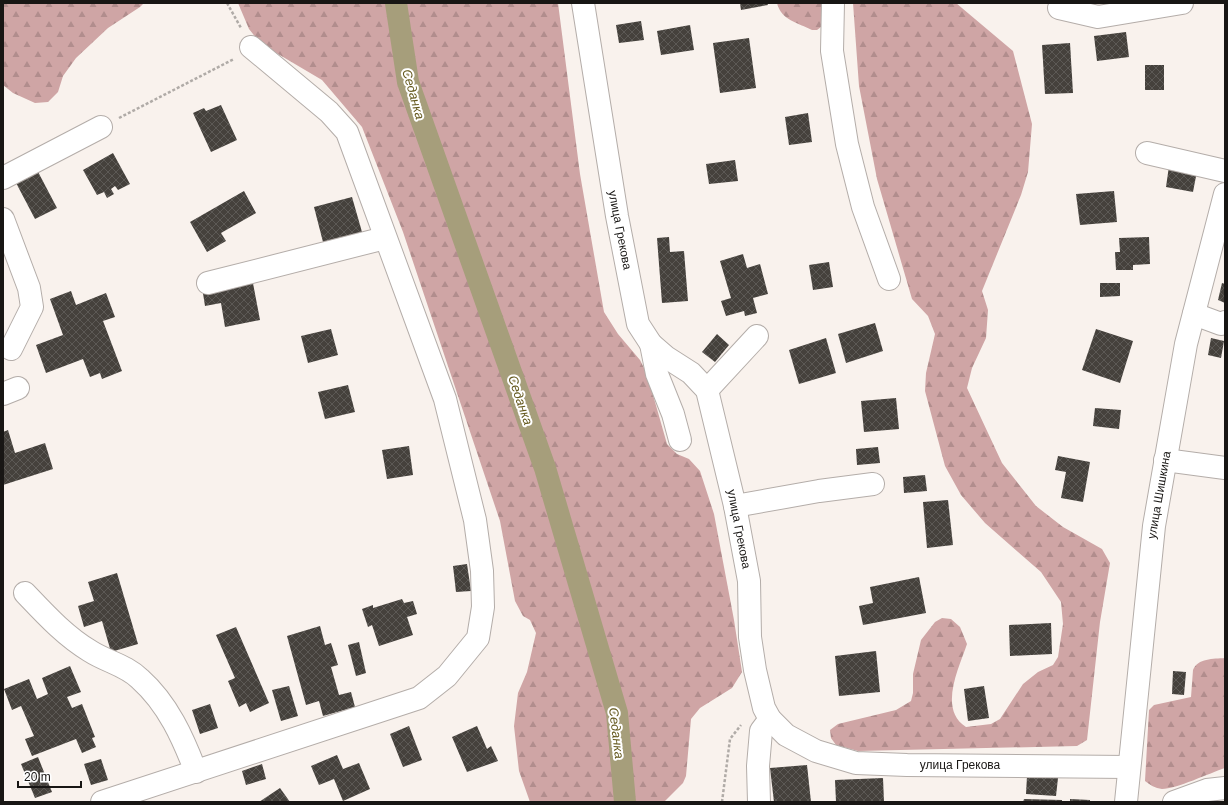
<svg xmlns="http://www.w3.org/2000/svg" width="1228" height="805" font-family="Helvetica,sans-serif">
	<defs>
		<pattern id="forest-firs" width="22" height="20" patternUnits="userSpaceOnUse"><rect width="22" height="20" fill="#cfa5a5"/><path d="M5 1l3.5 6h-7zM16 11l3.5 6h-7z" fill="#b18d8d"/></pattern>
		<pattern id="building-cross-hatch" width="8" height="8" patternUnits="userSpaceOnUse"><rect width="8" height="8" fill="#45413c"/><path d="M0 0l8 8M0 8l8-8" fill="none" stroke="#5c5955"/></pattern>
	</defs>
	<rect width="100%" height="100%" fill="#f9f2ed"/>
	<g fill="url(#forest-firs)">
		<path d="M3 3H144L140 7 108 28 76 58 63 76 58 92 48 102 35 103 13 93 3 85Z"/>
		<path d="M238 3H558L580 174 604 312 618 334 640 360 647 374 667 444 677 454 689 459 700 471 714 514 734 620 742 672 732 688 700 708 691 719 686 776 683 783 664 802H530L519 771 514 726 518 693 527 672 536 633 530 620 523 616 515 601 500 521 403 232 362 127 322 80 261 44 249 29Z"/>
		<path d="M777 3H821V27L817 30H812C798 23 781 20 777 3Z"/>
		<path d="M853 3H956L1013 51 1032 124 1028 172 1021 195 982 291 988 310 986 338 972 368 967 388 1002 463 1036 506 1063 527 1102 549 1110 563 1100 622 1087 740 1077 746 858 751 836 745 831 738 830 730 838 724 896 710 911 701 913 693V674L921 640 935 622 942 618 951 619 960 627 967 644C959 668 938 709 966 727L991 724 1000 719 1023 684 1038 672 1053 665 1058 657 1063 624 1061 602 1041 572 985 523 961 495 945 466 925 391 926 373 935 334 928 316 912 299 877 179 859 86Z"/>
		<path d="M1225 658V768C1210 773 1176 789 1162 789 1155 788 1150 785 1145 781L1149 710 1154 705 1191 697 1193 670C1198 658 1213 659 1225 658Z"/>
	</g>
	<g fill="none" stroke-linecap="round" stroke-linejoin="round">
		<path stroke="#a69e7b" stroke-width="22" d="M396 3 408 82 545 468 617 713 625 802"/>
	</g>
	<g fill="url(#building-cross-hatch)">
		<path d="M740 3H767L768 5 741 10Z"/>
		<path d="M641 21 644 40 619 43 616 25Z"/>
		<path d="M690 25 694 50 661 55 657 31Z"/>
		<path d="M1126 32 1129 57 1097 61 1094 36Z"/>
		<path d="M749 38 756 88 720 93 713 43Z"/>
		<path d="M1070 43 1073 93 1045 94 1042 45Z"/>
		<rect x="1145" y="65" width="19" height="25"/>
		<path d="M221 105 237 140 211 152 193 113 204 108 206 111Z"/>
		<path d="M808 113 812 142 789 145 785 117Z"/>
		<path d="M113 153 130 184 118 190 115 186 111 189 114 194 107 198 104 192 97 195 83 170Z"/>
		<path d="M735 160 738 181 709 184 706 164Z"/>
		<path d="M1169 166 1197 171 1193 192 1166 187Z"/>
		<path d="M36 168 57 208 35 219 14 179Z"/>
		<path d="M244 191 256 213 221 233 226 241 207 252 190 222Z"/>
		<path d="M1114 191 1117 222 1080 225 1076 194Z"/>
		<path d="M352 197 362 232 323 242 314 207Z"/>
		<path d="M669 237 670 252 684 251 688 301 662 303 657 238Z"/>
		<path d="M1149 237 1150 264 1133 265V270H1116L1115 252H1120L1119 238Z"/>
		<path d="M743 254 747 268 760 264 768 294 753 298 757 313 745 316 744 311 726 316 721 301 731 298 720 261Z"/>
		<path d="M829 262 833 287 813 290 809 265Z"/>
		<path d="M252 278 260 320 225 327 221 303 205 306 202 287Z"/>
		<path d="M1100 283H1120V296L1100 297Z"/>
		<path d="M1222 283 1225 284V303L1218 300Z"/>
		<path d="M71 291 76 305 106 293 115 317 103 321 122 371 102 379 100 373 90 377 83 359 46 373 36 345 63 335 50 299Z"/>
		<path d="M875 323 883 351 846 363 838 334Z"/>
		<path d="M331 329 338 355 308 363 301 336Z"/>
		<path d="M1096 329 1133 341 1120 383 1082 370Z"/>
		<path d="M717 334 729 345 715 362 702 352Z"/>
		<path d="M826 338 836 373 799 384 789 350Z"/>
		<path d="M1211 338 1224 341 1221 358 1208 355Z"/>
		<path d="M348 385 355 412 325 419 318 392Z"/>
		<path d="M896 398 899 429 864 432 861 401Z"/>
		<path d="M1095 408 1121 410 1119 429 1093 426Z"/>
		<path d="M8 430 15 453 45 443 53 469 3 485V432Z"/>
		<path d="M409 446 413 475 387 479 382 450Z"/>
		<path d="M878 447 880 463 857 465 856 449Z"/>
		<path d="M1058 456 1090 462 1083 502 1061 498 1066 472 1055 470Z"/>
		<path d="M925 475 927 491 904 493 903 477Z"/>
		<path d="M948 500 953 545 927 548 923 502Z"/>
		<path d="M467 564 471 591 456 592 453 566Z"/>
		<path d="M117 573 138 644 111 652 102 621 84 627 78 606 94 601 88 582Z"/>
		<path d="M919 577 926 613 863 625 859 606 873 603 870 587Z"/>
		<path d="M402 599 404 603 413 601 417 614 407 617 413 635 379 646 372 625 368 627 362 609 373 605V608Z"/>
		<path d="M1051 623 1052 654 1010 656 1009 625Z"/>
		<path d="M320 626 325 645 331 643 338 665 331 667 339 695 351 692 355 707 323 716 319 701 306 705 287 636Z"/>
		<path d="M236 627 269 703 250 712 246 703 239 707 228 681 235 678 216 635Z"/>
		<path d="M359 642 366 673 356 676 348 645Z"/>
		<path d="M876 651 880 692 839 696 835 656Z"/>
		<path d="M70 666 81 692 67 697 72 708 82 704 95 737 92 738 96 747 82 753 76 739 32 756 25 739 34 736 21 706 12 710 4 689 29 679 37 699 48 694 42 678Z"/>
		<path d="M1173 671 1186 672 1184 695 1172 694Z"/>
		<path d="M289 686 298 716 281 721 272 690Z"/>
		<path d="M984 686 989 718 968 721 964 689Z"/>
		<path d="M210 704 218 728 200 734 192 710Z"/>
		<path d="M409 726 422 760 403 767 390 734Z"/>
		<path d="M477 726 487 749 491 746 498 761 467 772 452 737Z"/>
		<path d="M337 755 343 769 359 763 370 789 343 801 334 779 319 785 311 766Z"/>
		<path d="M38 757 52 792 35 798 21 764Z"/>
		<path d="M101 759 108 780 91 785 84 764Z"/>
		<path d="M262 764 266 779 246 785 242 771Z"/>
		<path d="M807 765 811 802H774L770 768Z"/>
		<path d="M1027 776 1058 778 1056 796 1026 794Z"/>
		<path d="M883 778 884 802H836L835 780Z"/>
		<path d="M280 788 290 802H259Z"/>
		<path d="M1024 799 1062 800V802H1023Z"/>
		<path d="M1070 799 1090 800V802H1070Z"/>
	</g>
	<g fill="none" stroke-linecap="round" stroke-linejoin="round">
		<g stroke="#b4ada9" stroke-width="24">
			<g id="minor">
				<path d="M583 3 617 216 638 324 651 344 666 357 691 373 707 390 735 506 749 581 750 637 755 670 764 708 770 719 786 735 816 751 856 763 907 765 1129 767"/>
				<path d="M833 3 832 51 847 144 863 207 889 279"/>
				<path d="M1059 8 1098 17 1182 3"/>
				<path d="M1147 153 1225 171"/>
				<path d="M3 178 101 127"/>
				<path d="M3 219 29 288 32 307 11 349"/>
				<path d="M208 283 385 238"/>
				<path d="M1194 314 1221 324 1225 322"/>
				<path d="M651 344 657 374 673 414 680 440"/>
				<path d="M707 390 757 336"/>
				<path d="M3 394 18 388"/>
				<path d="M1165 460 1225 468"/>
				<path d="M735 506 819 491 873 484"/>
				<path d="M25 593C45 614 65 636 90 651 107 662 126 665 140 679 168 704 183 738 196 772"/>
				<path d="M102 802 419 698 447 676 478 638 483 607 482 571 475 520 445 399 347 132 329 112 251 47"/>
				<path d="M759 802 758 766 761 731 770 719"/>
				<path d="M1126 802 1154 526 1186 344 1225 194"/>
				<path d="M1174 802 1207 790 1225 788"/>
			</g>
		</g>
		<g stroke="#b0aba7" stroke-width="2.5" stroke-dasharray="3 2" stroke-linecap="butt">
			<path d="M227 3 241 28"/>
			<path d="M119 118 234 59"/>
			<path d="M722 802 730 739 741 725"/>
		</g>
		<use href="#minor" stroke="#fff" stroke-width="22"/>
	</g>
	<g text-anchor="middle" stroke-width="4" stroke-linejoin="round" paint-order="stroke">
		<g font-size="12" fill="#181614" stroke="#fff">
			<text transform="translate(620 230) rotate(79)" y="4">улица Грекова</text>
			<text transform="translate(1159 495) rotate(-80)" y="4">улица Шишкина</text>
			<text transform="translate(739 529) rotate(79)" y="4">улица Грекова</text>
			<text x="960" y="769">улица Грекова</text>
		</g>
		<g font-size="13" font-style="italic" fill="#63571b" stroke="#fff">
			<text transform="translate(414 94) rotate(74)" y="5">Седанка</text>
			<text transform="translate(521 400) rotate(71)" y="5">Седанка</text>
			<text transform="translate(617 733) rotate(83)" y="5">Седанка</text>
		</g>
	</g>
	<rect width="1228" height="805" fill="none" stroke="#181614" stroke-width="8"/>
	<path d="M18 781v6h63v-6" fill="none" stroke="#181614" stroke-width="2"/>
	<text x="24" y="781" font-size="12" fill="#181614" stroke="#ffffff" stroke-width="3" paint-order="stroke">20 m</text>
</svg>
